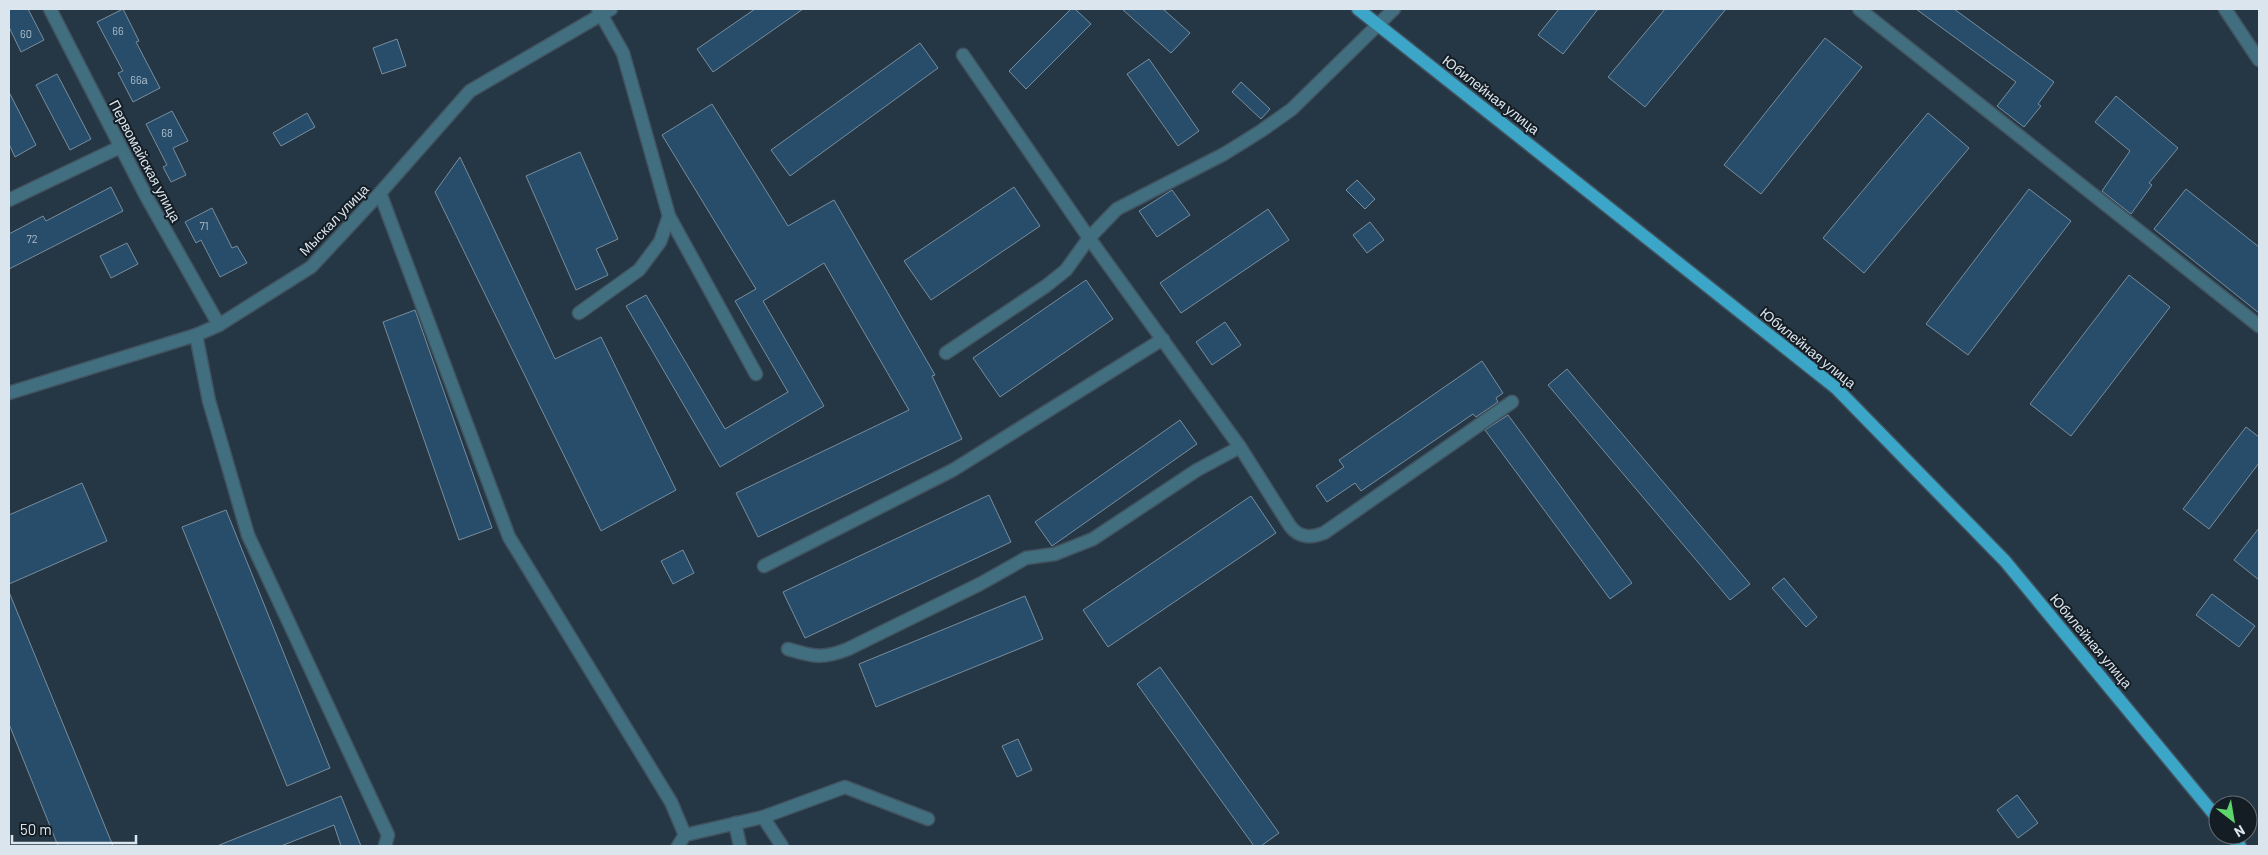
<svg xmlns="http://www.w3.org/2000/svg" width="2268" height="855" font-family="Barlow,sans-serif">
	<rect width="100%" height="100%" fill="#253745"/>
	<g fill="#274d6a" stroke="#788d9d">
		<path d="M9 9H28L44 40 21 52 9 27Z"/>
		<path d="M123 9 139 41 136 42 160 88 133 102 118 73 123 71 97 22Z"/>
		<path d="M755 9H803L713 72 697 49Z"/>
		<path d="M1071 9H1075L1091 24 1026 89 1009 71Z"/>
		<path d="M1122 9H1163L1190 33 1171 53Z"/>
		<path d="M1559 9H1598L1563 54 1538 35Z"/>
		<path d="M1665 9H1726L1645 107 1608 77Z"/>
		<path d="M1916 9H1954L2054 82 2038 104 2041 106 2024 127 1997 106 2016 82Z"/>
		<path d="M1825 38 1862 67 1761 194 1724 165Z"/>
		<path d="M397 39 406 66 382 74 373 48Z"/>
		<path d="M920 43 938 68 790 176 771 150Z"/>
		<path d="M1149 59 1199 131 1178 146 1127 74Z"/>
		<path d="M57 74 91 139 70 150 36 85Z"/>
		<path d="M1241 82 1270 109 1261 119 1232 92Z"/>
		<path d="M9 92 36 145 15 157 9 144Z"/>
		<path d="M2116 96 2178 148 2149 183 2152 185 2131 214 2102 191 2130 151 2095 122Z"/>
		<path d="M712 104 788 226 834 200 935 375 932 376 962 439 758 537 736 493 909 410 824 263 763 301 824 406 720 467 626 306 646 295 725 429 788 392 735 301 756 289 662 135Z"/>
		<path d="M172 111 188 141 173 148 186 175 171 182 163 167 167 165 146 124Z"/>
		<path d="M307 113 315 127 281 146 273 133Z"/>
		<path d="M1928 113 1969 148 1864 273 1823 238Z"/>
		<path d="M580 152 618 239 596 249 608 275 576 290 526 176Z"/>
		<path d="M460 157 555 359 601 337 676 490 601 531 435 192Z"/>
		<path d="M1357 180 1375 199 1365 209 1346 190Z"/>
		<path d="M111 187 123 211 9 269V234L43 216 46 221Z"/>
		<path d="M1014 187 1040 226 931 300 904 261Z"/>
		<path d="M2029 189 2071 221 1968 355 1926 324Z"/>
		<path d="M2186 189 2259 247V313L2154 229Z"/>
		<path d="M1172 190 1190 215 1157 237 1139 211Z"/>
		<path d="M212 208 232 248 237 246 247 263 220 277 201 240 196 243 185 222Z"/>
		<path d="M1268 209 1289 240 1181 313 1160 283Z"/>
		<path d="M1370 222 1384 240 1367 253 1353 235Z"/>
		<path d="M127 243 138 264 111 278 100 256Z"/>
		<path d="M2129 275 2170 307 2071 436 2030 404Z"/>
		<path d="M1086 280 1113 319 1000 397 973 358Z"/>
		<path d="M415 310 492 528 459 540 383 322Z"/>
		<path d="M1225 322 1241 345 1212 365 1196 342Z"/>
		<path d="M1482 361 1503 393 1496 398 1498 402 1476 417 1473 414 1361 491 1355 483 1327 502 1316 486 1344 467 1339 460Z"/>
		<path d="M1567 369 1750 584 1730 600 1548 385Z"/>
		<path d="M1508 415 1632 583 1610 599 1485 430Z"/>
		<path d="M1180 420 1197 444 1052 546 1035 522Z"/>
		<path d="M2246 427 2259 437V463L2209 529 2183 509Z"/>
		<path d="M82 483 107 541 9 584V515Z"/>
		<path d="M989 495 1011 542 805 638 783 592Z"/>
		<path d="M1251 496 1276 533 1108 647 1083 610Z"/>
		<path d="M226 510 330 768 287 786 182 527Z"/>
		<path d="M2259 528V580L2234 560Z"/>
		<path d="M683 550 694 573 673 584 661 561Z"/>
		<path d="M1784 578 1817 617 1806 627 1772 588Z"/>
		<path d="M9 592 113 846H58L9 724Z"/>
		<path d="M2212 594 2255 626 2239 647 2196 615Z"/>
		<path d="M1025 596 1043 639 876 707 859 664Z"/>
		<path d="M1160 667 1279 833 1261 846H1254L1137 684Z"/>
		<path d="M1018 739 1032 770 1017 777 1002 746Z"/>
		<path d="M2017 795 2038 823 2018 838 1997 810Z"/>
		<path d="M341 796 361 846H341L334 825 281 846H217Z"/>
	</g>
	<g fill="none" stroke-linecap="round" stroke-linejoin="round">
		<g stroke="#425360" stroke-width="15">
			<g id="minor">
				<path d="M50 9 146 196 219 325"/>
				<path d="M1859 9 2259 326"/>
				<path d="M2225 9 2259 60"/>
				<path d="M963 55 1089 238 1240 447 1290 526C1299 538 1311 538 1324 533L1512 402"/>
				<path d="M380 193 509 537 671 802 685 835"/>
				<path d="M9 200 120 147"/>
				<path d="M669 216 756 374"/>
				<path d="M579 313 639 270 660 242 669 216 623 53 598 9"/>
				<path d="M196 335 209 401 248 535 388 835 385 846"/>
				<path d="M946 353 1046 286 1066 270 1089 238 1117 209 1224 154 1261 131 1292 109 1394 9"/>
				<path d="M9 393 196 335 219 325 311 267 380 193 470 91 611 9"/>
				<path d="M764 566 953 470 1163 339"/>
				<path d="M788 649C814 657 823 659 848 649L980 584 1026 558 1055 554 1093 539 1197 470 1240 447"/>
				<path d="M763 817 845 787 928 819"/>
				<path d="M735 823 740 846"/>
				<path d="M685 835 763 817 782 846"/>
				<path d="M678 846 685 835"/>
			</g>
		</g>
		<g stroke="#425360" stroke-width="15">
			<g id="major">
				<path d="M1358 9 1836 388 2005 561 2218 819"/>
				<path d="M2231 835 2240 846"/>
			</g>
		</g>
		<use href="#minor" stroke="#416f7f" stroke-width="12"/>
		<use href="#major" stroke="#3ca6c8" stroke-width="12"/>
	</g>
	<g text-anchor="middle" stroke-width="4" stroke-linejoin="round" paint-order="stroke">
		<g font-size="11" fill="#adbfcd">
			<text x="118" y="35">66</text>
			<text x="26" y="38">60</text>
			<text x="139" y="84">66а</text>
			<text x="167" y="137">68</text>
			<text x="204" y="230">71</text>
			<text x="32" y="243">72</text>
		</g>
		<g font-size="14" fill="#dae5ee" stroke="#151d24">
			<text transform="translate(1491 95) rotate(38)" y="5">Юбилейная улица</text>
			<text transform="translate(145 161) rotate(62)" y="5">Первомайская улица</text>
			<text transform="translate(334 220) rotate(-46)" y="5">Мыскал улица</text>
			<text transform="translate(1808 348) rotate(39)" y="5">Юбилейная улица</text>
			<text transform="translate(2091 641) rotate(50)" y="5">Юбилейная улица</text>
		</g>
	</g>
	<rect width="2268" height="855" fill="none" stroke="#dae5ee" stroke-width="20"/>
	<g transform="translate(2233 820) rotate(149)"><circle r="24" fill="#151d24" stroke="#646d75"/>
	<path d="M0-4L9 19L0 12L-9 19Z" fill="#5dd56c"/>
	<text y="-8" font-size="14" font-weight="bold" text-anchor="middle" fill="#dae5ee">N</text>
	</g>
	<path d="M12 835v8h124v-8" fill="none" stroke="#dae5ee" stroke-width="2.5"/>
	<text x="20" y="835" font-size="15" fill="#dae5ee" stroke="#151d24" stroke-width="4" paint-order="stroke">50 m</text>
</svg>
